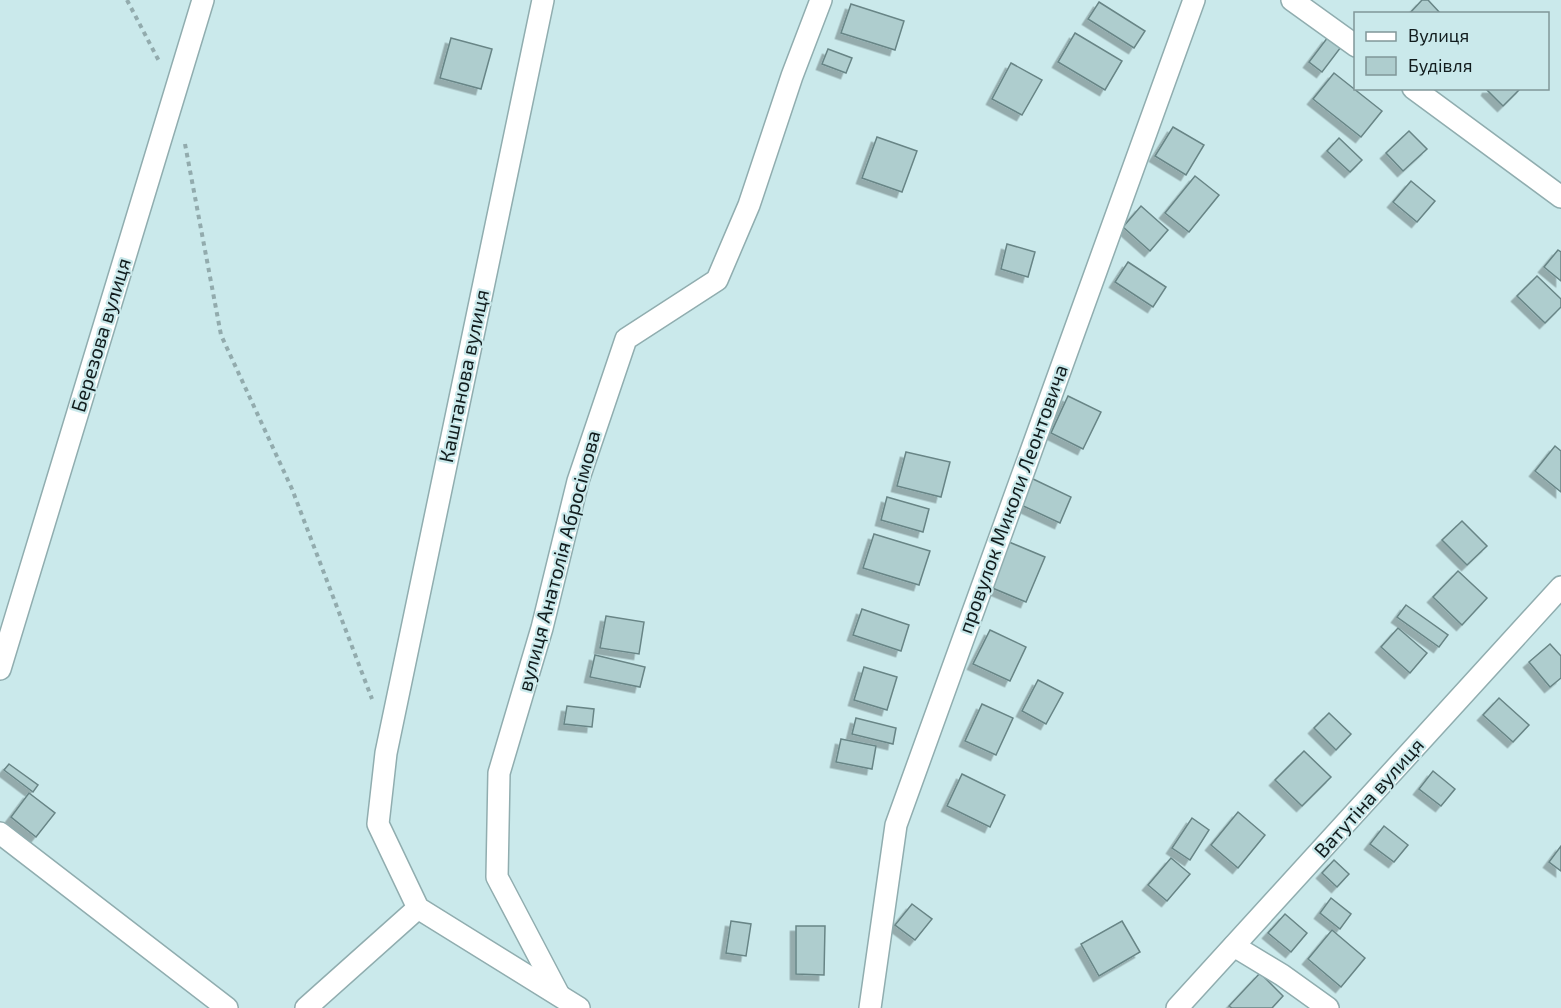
<svg xmlns="http://www.w3.org/2000/svg" width="1561" height="1008" font-family="'Exo 2',sans-serif">
	<defs>
		<filter id="shadow"><feDropShadow dx="-5.5" dy="5.5" stdDeviation="0" flood-color="#0004"/></filter>
	</defs>
	<rect width="100%" height="100%" fill="#cae9eb"/>
	<g fill="#aecdce" stroke="#688586" stroke-width="1.5" filter="url(#shadow)">
		<path d="M1422 0H1428L1441 14H1409Z"/>
		<path d="M1099 2 1145 31 1134 48 1088 19Z"/>
		<path d="M851 4 904 21 895 50 841 33Z"/>
		<path d="M1075 33 1122 61 1105 90 1058 62Z"/>
		<path d="M1328 37 1341 47 1322 72 1309 62Z"/>
		<path d="M451 38 492 49 481 89 440 78Z"/>
		<path d="M828 49 852 58 846 73 822 64Z"/>
		<path d="M1011 63 1042 80 1022 115 992 99Z"/>
		<path d="M1334 73 1382 111 1361 137 1313 99Z"/>
		<path d="M1488 88H1521L1503 106 1487 90Z"/>
		<path d="M1173 127 1204 145 1186 175 1155 156Z"/>
		<path d="M1409 131 1427 149 1403 171 1386 153Z"/>
		<path d="M877 137 917 151 902 192 862 178Z"/>
		<path d="M1339 138 1362 160 1350 172 1327 151Z"/>
		<path d="M1195 176 1219 195 1189 232 1165 213Z"/>
		<path d="M1411 181 1435 201 1417 222 1393 202Z"/>
		<path d="M1141 206 1168 230 1150 251 1123 227Z"/>
		<path d="M1007 244 1035 252 1028 277 1001 269Z"/>
		<path d="M1558 250 1561 252V281L1544 267Z"/>
		<path d="M1128 262 1166 287 1153 307 1115 282Z"/>
		<path d="M1537 276 1561 299V307L1545 323 1517 296Z"/>
		<path d="M1068 396 1101 412 1083 449 1051 433Z"/>
		<path d="M1555 446 1561 451V492L1535 471Z"/>
		<path d="M906 452 950 462 941 497 897 486Z"/>
		<path d="M1031 478 1071 497 1060 523 1019 504Z"/>
		<path d="M887 497 929 509 923 532 881 520Z"/>
		<path d="M1462 521 1487 546 1467 565 1442 540Z"/>
		<path d="M874 534 930 551 919 585 863 568Z"/>
		<path d="M1009 542 1045 557 1026 602 990 587Z"/>
		<path d="M1458 571 1487 598 1462 625 1433 597Z"/>
		<path d="M1406 605 1448 635 1439 647 1397 617Z"/>
		<path d="M862 609 909 625 901 651 853 635Z"/>
		<path d="M606 616 644 622 639 654 600 648Z"/>
		<path d="M1398 628 1427 653 1410 673 1381 647Z"/>
		<path d="M990 630 1026 647 1010 681 973 664Z"/>
		<path d="M1550 644 1561 656V678L1550 687 1529 662Z"/>
		<path d="M595 655 645 667 640 687 590 677Z"/>
		<path d="M864 667 897 677 887 710 854 700Z"/>
		<path d="M1038 680 1063 693 1046 724 1022 711Z"/>
		<path d="M1499 698 1529 725 1513 742 1483 715Z"/>
		<path d="M982 704 1013 718 996 755 965 741Z"/>
		<path d="M567 706 594 709 592 727 564 724Z"/>
		<path d="M1329 713 1351 734 1336 750 1314 728Z"/>
		<path d="M856 718 896 728 893 744 852 734Z"/>
		<path d="M841 739 876 746 872 769 836 762Z"/>
		<path d="M1304 751 1331 777 1302 806 1275 780Z"/>
		<path d="M9 764 38 785 33 792 4 770Z"/>
		<path d="M1433 771 1455 789 1441 806 1419 789Z"/>
		<path d="M962 774 1005 795 990 827 947 806Z"/>
		<path d="M29 793 55 813 36 837 11 817Z"/>
		<path d="M1238 812 1265 835 1238 868 1211 845Z"/>
		<path d="M1192 818 1209 830 1190 860 1172 848Z"/>
		<path d="M1384 826 1408 845 1394 862 1370 844Z"/>
		<path d="M1561 846V871L1549 862Z"/>
		<path d="M1171 858 1190 874 1167 901 1148 885Z"/>
		<path d="M1334 860 1349 874 1337 887 1322 873Z"/>
		<path d="M1331 898 1351 914 1340 929 1320 913Z"/>
		<path d="M912 904 932 919 915 940 895 925Z"/>
		<path d="M1285 914 1307 933 1291 952 1268 933Z"/>
		<path d="M731 921 751 924 746 956 726 953Z"/>
		<path d="M1122 921 1140 952 1099 976 1081 944Z"/>
		<path d="M796 926H825L824 975 796 974Z"/>
		<path d="M1332 930 1365 958 1341 987 1308 959Z"/>
		<path d="M1260 973 1283 996 1272 1008H1232L1229 1006Z"/>
	</g>
	<g fill="none" stroke-linecap="round" stroke-linejoin="round">
		<g stroke="#90adaf" stroke-width="24">
			<g id="street">
				<path d="M543 0 386 753 378 824 418 908 579 1008"/>
				<path d="M1292 0 1356 46"/>
				<path d="M1413 88 1561 197"/>
				<path d="M0 669 203 0"/>
				<path d="M0 833 227 1008"/>
				<path d="M1234 946 1282 975 1328 1008"/>
				<path d="M559 995 497 877 499 773 542 628 578 481 626 339 717 280 749 205 792 76 821 0"/>
				<path d="M306 1008 418 908"/>
				<path d="M870 1008 896 825 1194 0"/>
				<path d="M1177 1008 1561 587"/>
			</g>
		</g>
		<g stroke="#92abad" stroke-width="4" stroke-dasharray="4.5 4.5" stroke-linecap="butt">
			<path d="M127 0 160 63"/>
			<path d="M185 144 221 335 292 489 372 699"/>
		</g>
		<use href="#street" stroke="#fff" stroke-width="21"/>
	</g>
	<g text-anchor="middle" stroke-width="4.5" stroke-linejoin="round" paint-order="stroke">
		<g font-size="20" fill="#121d1e" stroke="#cae9eb">
			<text transform="translate(101 335) rotate(-73)" y="7">Березова вулиця</text>
			<text transform="translate(464 376) rotate(-78)" y="7">Каштанова вулиця</text>
			<text transform="translate(1013 499) rotate(-70)" y="7">провулок Миколи Леонтовича</text>
			<text transform="translate(559 561) rotate(-75)" y="7">вулиця Анатолія Абросімова</text>
			<text transform="translate(1369 798) rotate(-48)" y="7">Ватутіна вулиця</text>
		</g>
	</g>
	<rect x="1354" y="12" width="195" height="78" fill="#cae9eb" stroke="#809799" stroke-width="1.5"/>
	<rect x="1366" y="32" width="30" height="9" fill="#ffffff" stroke="#809799" stroke-width="1.5"/>
	<text x="1408" y="42" font-size="18" fill="#121d1e">Вулиця</text>
	<rect x="1366" y="57" width="30" height="18" fill="#aecdce" stroke="#809799" stroke-width="1.5"/>
	<text x="1408" y="72" font-size="18" fill="#121d1e">Будівля</text>
</svg>
